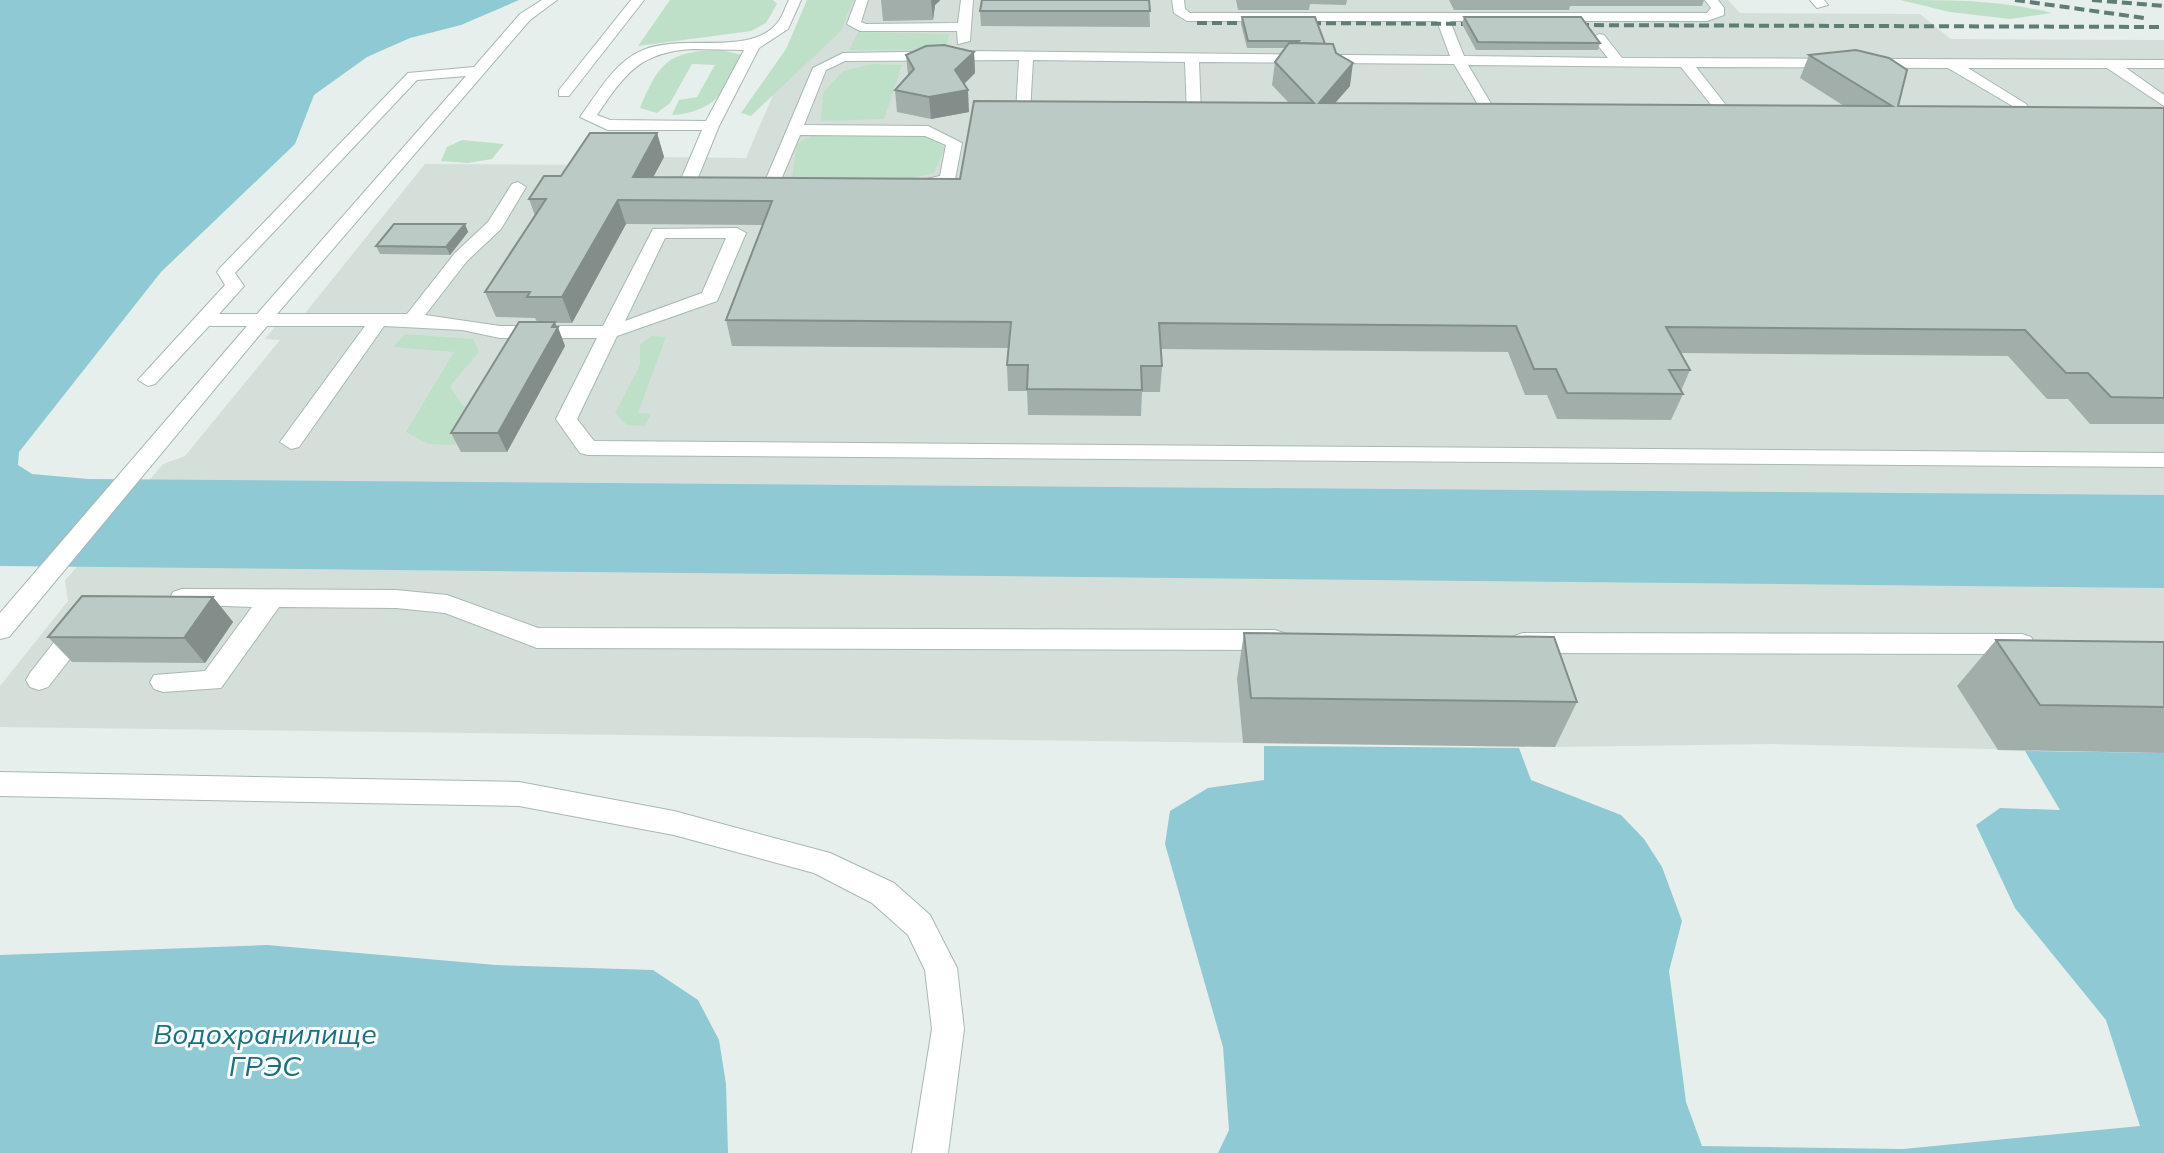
<svg xmlns="http://www.w3.org/2000/svg" width="2164" height="1153" font-family="Mulish,sans-serif">
	<rect width="100%" height="100%" fill="#e6efeb"/>
	<path fill="#d4dfda" d="M839 0H1728L1740 13 1920 14 1951 39 2164 40V753L1772 744 1555 747 0 727V686L68 601 65 581 163 464 185 456 280 340 265 339 275 327H294L425 164 592 165 664 157 746 158 790 55Z"/>
	<g fill="#bfe0c8">
		<path d="M670 0H773L777 4 766 23 751 31 638 46Z"/>
		<path d="M807 0H853L841 31 751 116 741 113 786 49Z"/>
		<path d="M1900 0C1952 0 2001 0 2052 13L2010 19 1950 12Z"/>
		<path d="M858 32 950 34 946 45 931 50H849Z"/>
		<path d="M721 50 742 55C730 91 711 113 672 115L679 100 697 97 715 65 692 64 670 103 657 113 640 108C660 60 670 51 721 50Z"/>
		<path d="M872 64 902 65 884 119 821 121 823 93 843 71Z"/>
		<path d="M929 135 945 148 934 173 905 180 792 178 797 143 812 136Z"/>
		<path d="M462 140 504 144 492 159 468 163 441 161 447 147Z"/>
		<path d="M405 334 473 339 479 352 450 386 462 405 480 409 459 445 428 444 406 432 454 352 393 347Z"/>
		<path d="M651 336 666 337 638 413 651 414 644 426 627 425 615 413 640 365V345Z"/>
	</g>
	<g fill="#8ec9d4">
		<path d="M0 0H519L461 25 410 38 367 57 314 95 295 144 161 272 19 452 18 465 32 474 88 479 2164 495V588L0 566Z"/>
		<path d="M1264 746 1519 748 1531 780 1621 815 1644 839 1662 867 1682 921 1669 971 1686 1102 1702 1146 1903 1149 2140 1126 2106 1020 2015 908 1976 825 2000 808 2060 810 2025 751 2164 753V1153H1218L1229 1130 1223 1047 1165 844 1170 811 1208 788 1264 780Z"/>
		<path d="M267 945 496 965 653 970 698 1000 719 1040 726 1084 728 1153H0V955Z"/>
	</g>
	<g fill="none" stroke-linecap="round" stroke-linejoin="round">
		<g stroke="#a8b8b2" stroke-width="2">
			<g id="minor">
				<path d="M542 0H557L530 20 277 314H407L455 253 488 222 512 184 518 182 526 187 501 229 467 261 425 315 500 326H603L653 229 737 228 746 233 717 301 617 336 577 419 594 441 2164 453V467L588 455 580 453 556 419 597 338H500L462 330 384 326 299 447 291 449 280 442 365 326H267L9 637 0 639V613L247 326H209L155 384 148 386 138 380 225 285 217 272 220 268 408 73 474 67 520 14ZM466 76 257 314H219L244 286 235 273 417 80ZM665 238H726L702 293 625 321Z"/>
				<path d="M631 0H644L569 96H559V90Z"/>
				<path d="M789 0H801L788 29 759 48 719 126 697 180 715 182V188L687 189 679 184 702 130H608L580 117C598 93 614 62 643 50 683 33 752 57 778 22 783 16 785 7 789 0ZM693 49 744 50 706 121 610 120 597 115C625 74 639 52 693 49Z"/>
				<path d="M856 0H868L861 22 866 24 958 23 961 0H973L970 41 958 44 957 31H860L847 24Z"/>
				<path d="M1172 0H1184L1185 9 1190 13H1707L1711 8 1705 0H1718L1724 8V15L1707 21H1450L1464 56 1608 58 1592 38 1599 34 1604 35 1622 58 2164 60V68H2126L2164 95V106L2107 68H1968L2026 104 2028 107 2021 111 1948 68 1696 67 1729 109C1720 118 1704 122 1691 119V113L1713 107 1681 67 1468 65 1493 107 1517 112 1519 115 1512 119 1483 113 1454 64 1199 62 1201 114 1194 118 1187 114 1185 62 1033 60 1030 112 1023 116 1016 112 1019 60 845 61 826 70 804 125 928 126 962 143 955 179 953 182 914 191 906 186 908 183 940 176 946 145 925 136 800 135 777 189 771 191 763 186 813 68 843 53 962 51 1450 56 1437 21H1187L1174 13Z"/>
				<path d="M1810 0H1824L1828 5 1817 8Z"/>
				<path d="M182 589 396 590 447 595 538 628 1275 630 1284 633 1288 640 1284 647 1275 650 537 648 445 613 396 608 279 607 221 688 163 692 154 689 150 682 154 675 205 671 252 607 173 604 170 598 173 592Z"/>
				<path d="M82 616 91 618 94 625 91 632 48 687 39 690 30 687 26 680 30 673 73 618Z"/>
				<path d="M1523 633 2022 634 2031 637 2035 644 2031 651 2022 654 1523 653 1514 650 1510 643 1514 636Z"/>
				<path d="M0 772 519 782 674 811 830 853 894 883 930 915 957 968 964 1029 948 1153H912L932 1029 925 970 908 935 872 903 814 873 674 835 519 806 0 796Z"/>
			</g>
		</g>
		<use href="#minor" fill="#fff" fill-rule="evenodd"/>
		<g stroke="#5f7d75" stroke-width="4" stroke-dasharray="10 5" stroke-linecap="butt">
			<path d="M2015 0 2144 18"/>
			<path d="M2092 0 2164 6"/>
			<path d="M1197 23H1264"/>
			<path d="M1296 23 1484 24"/>
			<path d="M1564 25 2164 27"/>
		</g>
	</g>
	<g fill="#a1aea9">
		<path d="M881 0H940V1L935 5 933 20 883 21Z"/>
		<path d="M982 0H1165H1149L1150 27 981 26 980 11Z"/>
		<path d="M1236 0H1347L1346 5 1310 4 1309 10H1238Z"/>
		<path d="M1449 0H1704L1702 6H1570L1569 10H1454Z"/>
		<path d="M1242 17 1325 44 1350 86 1335 103 1844 106 1800 78 1809 55 1898 106 2164 108V424H2090L2068 399H2047L2008 356 1681 353 1690 370 1681 391 1683 394 1671 420 1557 419 1547 395H1525L1508 352 1161 349 1162 366 1160 392H1142L1141 416 1028 415 1027 391H1008L1007 365 1008 348 732 346 726 320 763 225 626 224 572 323H555L565 346 507 452H461L451 433 537 322 535 318 496 317 485 292 535 216 529 199 561 176 657 133 664 157 653 177 960 179 1289 103 1272 85 1275 62 1285 48H1247L1241 24Z"/>
		<path d="M1464 17 1600 43 1598 50H1476L1462 24Z"/>
		<path d="M974 52 975 73 964 84 969 112 931 119 897 112 895 90 908 75 906 55Z"/>
		<path d="M465 224 468 232 450 255 380 254 376 246Z"/>
		<path d="M213 597 233 622 205 663 72 662 48 637Z"/>
		<path d="M1244 633 1577 702 1555 747 1243 743 1237 679Z"/>
		<path d="M1996 640 2164 642V753L1998 750 1957 686Z"/>
	</g>
	<g fill="#838d89">
		<path d="M931 0H940L935 5 933 20Z"/>
		<path d="M974 52 975 73 956 92 955 70Z"/>
		<path d="M1353 63 1350 86 1315 126 1319 103Z"/>
		<path d="M968 90 969 112 931 119 929 97Z"/>
		<path d="M657 133 664 157 641 200 633 177Z"/>
		<path d="M618 200 626 224 572 323 562 297Z"/>
		<path d="M465 224 468 232 450 255 446 247Z"/>
		<path d="M555 322 557 329 558 327 565 346 507 452 498 433Z"/>
		<path d="M213 597 233 622 205 663 184 638Z"/>
	</g>
	<g fill="#bbcac4" stroke="#838d89" stroke-width="2">
		<path d="M982 0H1149L1150 11H980Z"/>
		<path d="M1242 17H1315L1325 44 1297 43 1299 41H1248Z"/>
		<path d="M1464 17H1581L1600 43 1478 42Z"/>
		<path d="M1289 43 1333 44 1336 53 1353 63 1319 103 1892 106 1809 55 1856 50 1889 58 1907 70 1898 106 2164 108V398L2111 397 2088 373H2066L2025 330 1666 327 1690 370H1669L1683 394 1567 393 1556 369H1534L1516 326 1159 323 1162 366H1141L1142 390 1027 389 1028 365H1007L1011 322 726 320 772 201 618 200 562 297H527L530 292H485L546 199H529L544 176H561L590 133H657L633 177 960 179 974 101 1314 103 1275 62Z"/>
		<path d="M944 45 974 52 955 70 968 90 929 97 895 90 914 69 906 55 926 46Z"/>
		<path d="M394 224H465L446 247 376 246Z"/>
		<path d="M519 322H555L552 327H558L498 433H451Z"/>
		<path d="M82 596 213 597 184 638 48 637Z"/>
		<path d="M1244 633 1554 637 1577 702 1251 698Z"/>
		<path d="M1996 640 2164 642V707L2040 705Z"/>
	</g>
	<g text-anchor="middle" stroke-width="6" stroke-linejoin="round" paint-order="stroke">
		<g font-size="28" font-style="italic" fill="#1c6f80" stroke="#f7fbf9">
			<text x="265" y="1044">Водохранилище<tspan x="265" dy="32">ГРЭС</tspan></text>
		</g>
	</g>
</svg>
